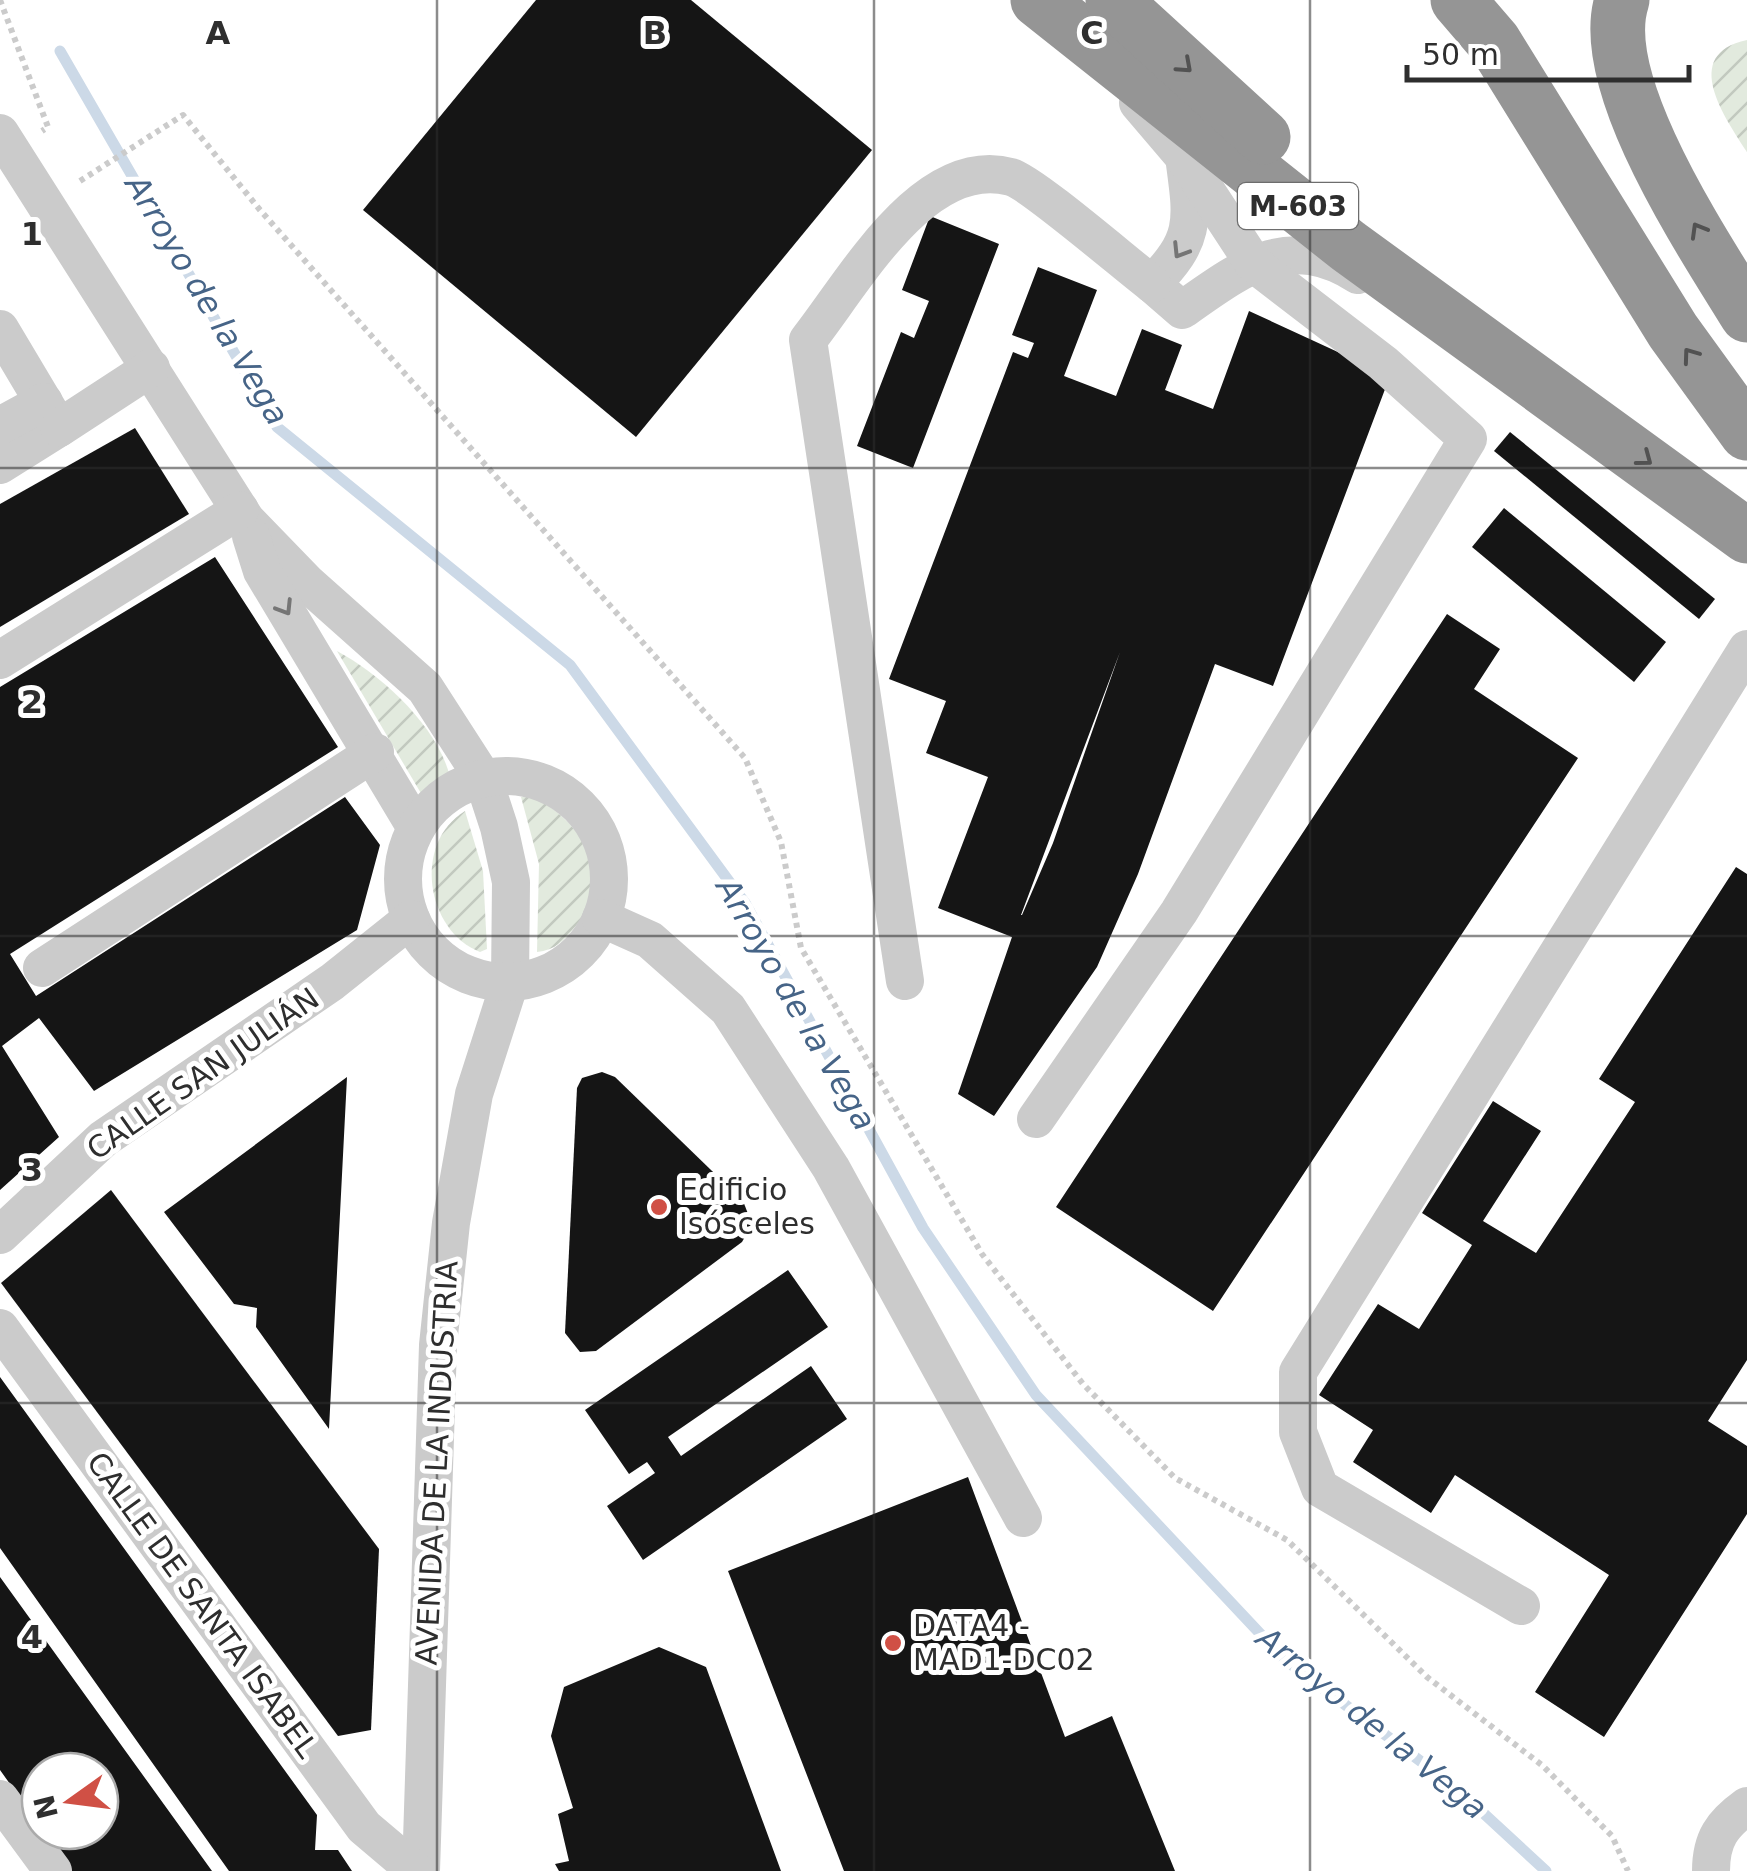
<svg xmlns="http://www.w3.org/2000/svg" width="1747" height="1871" font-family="'DejaVu Sans',sans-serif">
	<defs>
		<pattern id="garden-furrows" width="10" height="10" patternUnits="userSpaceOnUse" patternTransform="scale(2.5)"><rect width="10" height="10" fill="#e2eade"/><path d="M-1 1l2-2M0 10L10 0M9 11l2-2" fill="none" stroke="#c2c9bf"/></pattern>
	</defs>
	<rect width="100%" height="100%" fill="#fff"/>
	<g fill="url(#garden-furrows)">
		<path d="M1747 40V152C1726 119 1679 54 1747 40Z"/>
		<path d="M337 651C382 675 438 727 450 777L422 795Z"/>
		<path d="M531 796C582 820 618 878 575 927 564 941 555 950 537 952L539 864 521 797Z"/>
		<path d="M465 811 483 871 487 949 480 952C426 931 412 843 465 811Z"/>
	</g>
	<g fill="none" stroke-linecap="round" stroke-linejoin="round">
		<path stroke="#ccd9e7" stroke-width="11" d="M60 51 277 427 570 665 745 903 923 1228 1036 1395 1284 1659 1455 1787 1546 1871"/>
	</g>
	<g fill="#151515" fill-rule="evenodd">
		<path d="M536 0H691L872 150 636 437 363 210Z"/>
		<path d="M930 216 999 244 913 468 857 446 901 332 914 338 929 301 902 290Z"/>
		<path d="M1038 267 1097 290 1064 376 1116 396 1142 329 1182 345 1165 390 1213 409 1249 311 1390 376 1273 686 1215 664 1138 874 1097 967 994 1116 958 1094 1012 937 938 908 988 777 926 753 946 701 889 679 1013 352 1028 358 1034 343 1012 335ZM1120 652 1053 843 1022 915H1021Z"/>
		<path d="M135 428 189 514 0 627V504Z"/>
		<path d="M1510 432 1715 599 1699 619 1494 451Z"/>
		<path d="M1504 508 1666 642 1634 682 1472 547Z"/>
		<path d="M215 557 338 747 10 954 36 996 345 797 380 845 357 930 94 1091 39 1018 2 1046 59 1137 0 1190V687Z"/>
		<path d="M1447 614 1500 649 1474 689 1578 758 1213 1311 1056 1207Z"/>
		<path d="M1736 867 1747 874V1360L1708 1421 1747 1446V1514L1604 1737 1535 1692 1609 1575 1455 1475 1431 1513 1353 1462 1373 1430 1319 1395 1378 1304 1419 1329 1472 1245 1422 1213 1493 1101 1541 1131 1483 1221 1536 1253 1635 1102 1599 1079Z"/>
		<path d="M602 1072 615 1077 743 1201 752 1224 742 1242 596 1351 580 1352 565 1333 577 1088 582 1078Z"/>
		<path d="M347 1077 329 1429 256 1327 257 1308 234 1304 164 1212Z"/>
		<path d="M111 1190 379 1549 371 1730 338 1736 1 1283Z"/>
		<path d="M788 1270 828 1327 668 1437 681 1456 811 1366 847 1419 643 1560 607 1506 655 1473 647 1462 629 1474 585 1410Z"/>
		<path d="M0 1377 317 1815 315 1850H338L352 1871H229L0 1548Z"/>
		<path d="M968 1477 1065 1737 1112 1716 1175 1871H844L728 1571Z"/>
		<path d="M0 1577 212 1871H72L44 1831H100V1771H40V1826L0 1770Z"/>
		<path d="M659 1647 706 1667 781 1871H559L555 1864 569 1861 558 1814 573 1808 551 1736 564 1687Z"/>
	</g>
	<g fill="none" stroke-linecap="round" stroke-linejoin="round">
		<g stroke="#cbcbcb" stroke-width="6" stroke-dasharray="5 5" stroke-linecap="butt">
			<path d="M0 0 48 127 42 131"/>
			<path d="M80 181 183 115 260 210 745 758 781 842 801 948 982 1254 1083 1384 1175 1478 1287 1540 1427 1677 1543 1766 1612 1836 1628 1871"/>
		</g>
		<g stroke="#cbcbcb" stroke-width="38">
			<path d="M0 133 246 520 307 583 425 688 483 778 499 827 511 882 510 982 474 1094 451 1223 438 1345 421 1871"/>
			<path d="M1185 164C1193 223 1195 240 1152 284L1182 310C1242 268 1287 231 1358 275"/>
			<path d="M0 329 59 428 0 465"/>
			<path d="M0 426 44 402"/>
			<path d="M59 428 151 368"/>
			<path d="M251 536 262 571 416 828"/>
			<path d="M0 660 240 510"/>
			<circle cx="506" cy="879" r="103"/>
			<path d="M601 918 650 940 728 1009 831 1168 1023 1518"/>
			<path d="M42 968 375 752"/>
			<path d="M905 981 808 340C854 282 924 153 1011 177 1032 183 1128 266 1152 284"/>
			<path d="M1036 1119 1179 912 1468 439 1383 363 1254 264 1184 157 1138 103"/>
			<path d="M0 1235 103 1139 332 982 411 919"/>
			<path d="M0 1328 364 1827 416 1871"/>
			<path d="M1521 1606 1320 1488 1298 1432V1372L1747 649"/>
			<path d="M0 1799 53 1871"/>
			<path d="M1711 1871C1711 1839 1722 1824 1747 1806"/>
		</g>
		<g stroke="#959595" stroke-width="55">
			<path d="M1038 0 1348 246 1747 536"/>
			<path d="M1113 0 1263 137"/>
			<path d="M1458 0 1494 42 1673 331 1747 433"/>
			<path d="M1622 0C1595 83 1703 243 1747 315"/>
		</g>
	</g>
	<defs><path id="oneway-chevron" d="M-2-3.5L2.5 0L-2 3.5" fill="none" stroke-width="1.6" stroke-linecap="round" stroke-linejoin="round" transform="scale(2.5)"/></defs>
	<g stroke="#525252">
		<use href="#oneway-chevron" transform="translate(1185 66) rotate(42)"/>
		<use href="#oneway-chevron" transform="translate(1698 230) rotate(-120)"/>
		<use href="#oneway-chevron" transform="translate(1690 355) rotate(-126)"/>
		<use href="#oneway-chevron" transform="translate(1645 459) rotate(37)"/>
	</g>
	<g stroke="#757575">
		<use href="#oneway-chevron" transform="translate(1180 251) rotate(122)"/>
		<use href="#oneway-chevron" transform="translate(285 608) rotate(58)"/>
	</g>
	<path fill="none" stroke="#2e2e2e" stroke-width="2.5" stroke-opacity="0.55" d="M437 0V1871M874 0V1871M1310 0V1871M0 468H1747M0 936H1747M0 1403H1747"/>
	<g fill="#d05045" stroke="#fff" stroke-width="4">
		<circle cx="659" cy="1207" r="10"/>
		<circle cx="893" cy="1643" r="10"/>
	</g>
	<g text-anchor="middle" stroke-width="10" stroke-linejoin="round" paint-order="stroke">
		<rect fill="#fff" stroke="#6d6d6d" stroke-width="2.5" x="1238" y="183" width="120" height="46" rx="8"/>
		<g font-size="28" font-weight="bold" fill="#2e2e2e">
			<text x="1298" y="216">M-603</text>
		</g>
		<g font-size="30" fill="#2e2e2e" stroke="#fff">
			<text transform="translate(203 1074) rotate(-35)" y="10">CALLE SAN JULIÁN</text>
			<text transform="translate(437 1463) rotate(-87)" y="10">AVENIDA DE LA INDUSTRIA</text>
			<text transform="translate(202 1605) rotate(54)" y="10">CALLE DE SANTA ISABEL</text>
		</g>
		<g font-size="30" fill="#2e2e2e" stroke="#fff" text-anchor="start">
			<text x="679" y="1200">Edificio<tspan x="679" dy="34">Isósceles</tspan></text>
			<text x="913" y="1636">DATA4 -<tspan x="913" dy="34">MAD1-DC02</tspan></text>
		</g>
		<g font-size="32" font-style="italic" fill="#466487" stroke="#fff">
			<text transform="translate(207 300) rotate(59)" y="11">Arroyo de la Vega</text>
			<text transform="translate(796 1004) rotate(60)" y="11">Arroyo de la Vega</text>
			<text transform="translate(1372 1723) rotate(39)" y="11">Arroyo de la Vega</text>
		</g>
	</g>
	<g font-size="32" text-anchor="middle" font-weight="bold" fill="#2e2e2e" stroke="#fff" stroke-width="10" stroke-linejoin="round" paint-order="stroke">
		<text x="218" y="44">A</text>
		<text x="655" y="44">B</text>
		<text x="1092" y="44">C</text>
		<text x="32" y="245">1</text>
		<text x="32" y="713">2</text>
		<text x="32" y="1181">3</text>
		<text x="32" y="1648">4</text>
	</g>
	<g transform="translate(70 1801) rotate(256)"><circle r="48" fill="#ffffff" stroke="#ababab" stroke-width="2.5"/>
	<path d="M0-8L18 38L0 25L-18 38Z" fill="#d05045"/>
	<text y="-15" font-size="28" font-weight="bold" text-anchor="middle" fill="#2e2e2e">N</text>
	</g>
	<path d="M1407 65v15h282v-15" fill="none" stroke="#2e2e2e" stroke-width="5"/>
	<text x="1422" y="65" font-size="30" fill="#2e2e2e" stroke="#ffffff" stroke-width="8" paint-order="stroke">50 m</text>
</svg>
